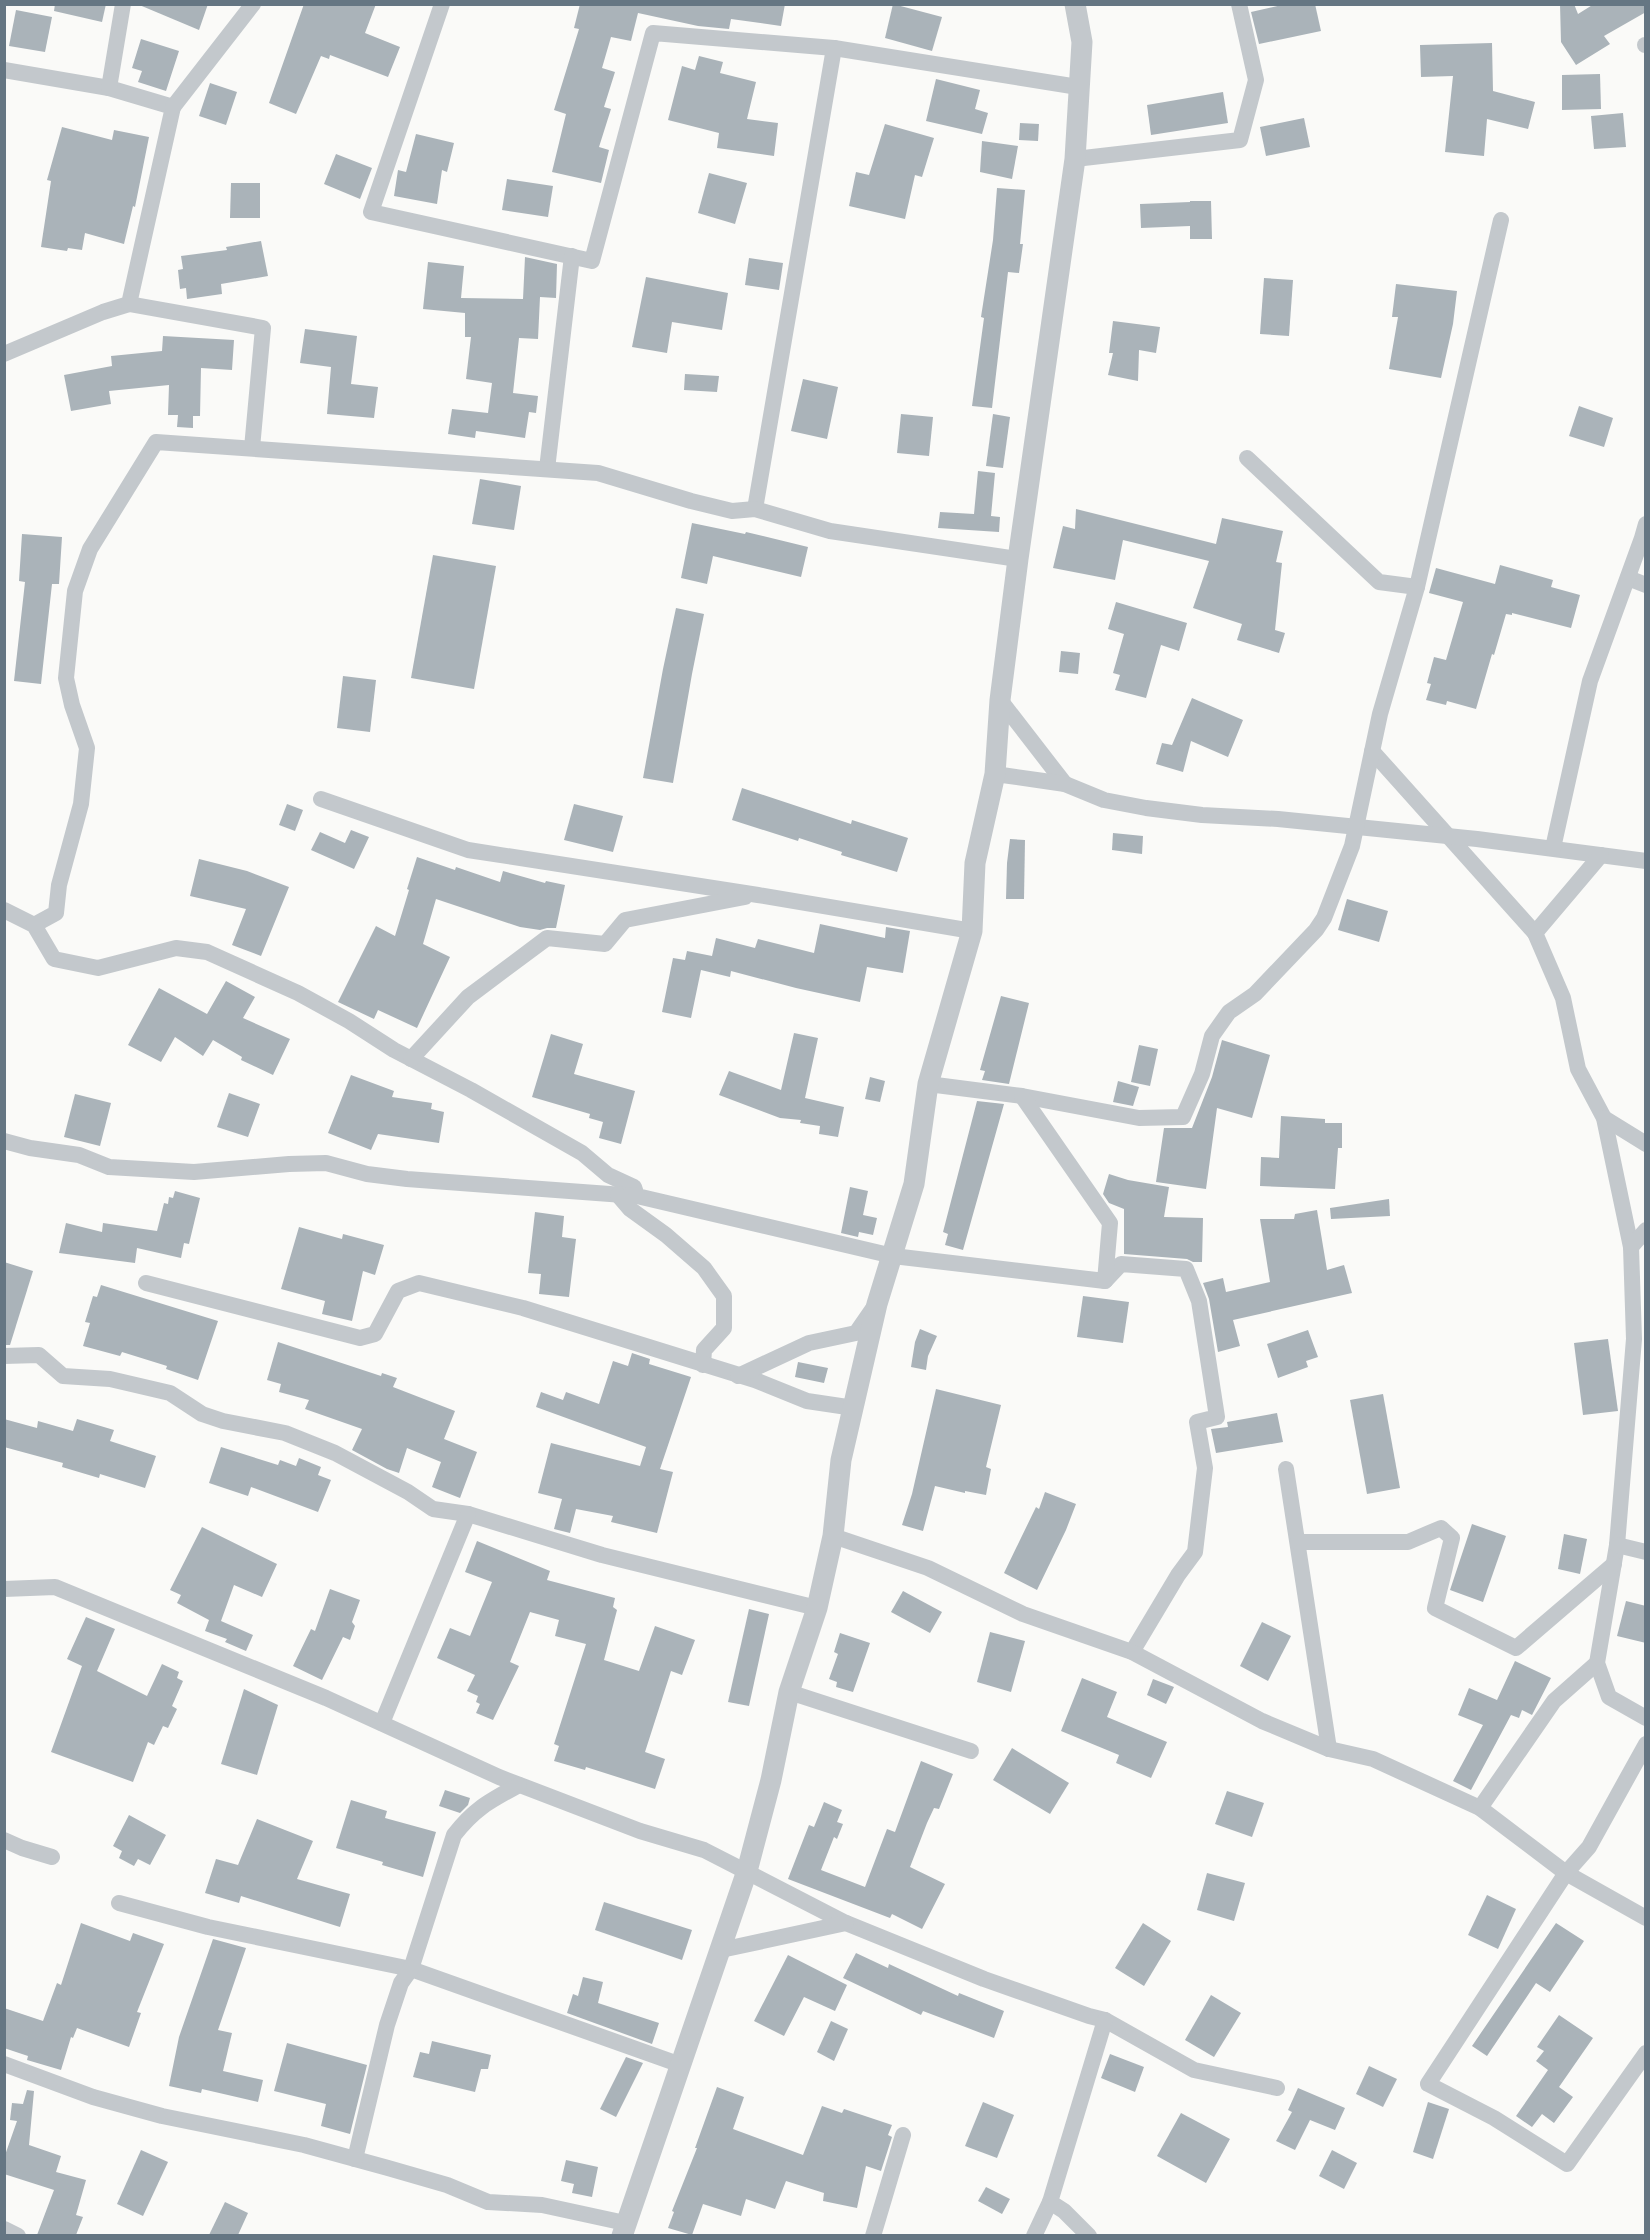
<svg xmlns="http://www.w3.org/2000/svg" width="1650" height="2240" font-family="'Work Sans',sans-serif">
	<rect width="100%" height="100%" fill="#fafaf8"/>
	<g fill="#aab3b9">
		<path d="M55 4H106L102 22 54 11Z"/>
		<path d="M137 4H208L199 30Z"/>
		<path d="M304 4H376L365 33 400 47 388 77 330 55 329 59 321 56 296 114 269 103Z"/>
		<path d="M580 4H785L781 26 731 19 729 29 698 26 638 13 631 41 611 37 602 68 615 72 604 107 611 109 599 147 609 150 601 183 552 172 566 114 554 110 579 29 574 28Z"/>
		<path d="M893 4 942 17 932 51 885 38Z"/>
		<path d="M1286 4H1315L1321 31 1259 44 1251 12Z"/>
		<path d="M1560 4H1574L1578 14 1594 4H1646V12L1604 36 1610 44 1576 65 1561 42Z"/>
		<path d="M16 10 52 17 45 52 9 46Z"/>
		<path d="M141 39 179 51 166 91 138 82 142 71 132 68Z"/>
		<path d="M1492 43 1493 91 1535 102 1528 129 1487 119 1484 156 1445 152 1453 76 1421 77 1420 45Z"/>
		<path d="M699 56 723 62 720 73 756 82 747 119 778 123 774 156 717 148 719 133 668 120 682 66 695 70Z"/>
		<path d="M1600 74 1601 109 1562 110V75Z"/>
		<path d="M936 79 980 90 975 109 988 113 982 134 926 121Z"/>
		<path d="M210 83 237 92 226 125 199 116Z"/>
		<path d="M1223 92 1228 123 1151 135 1147 105Z"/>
		<path d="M1623 113 1626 147 1594 149 1591 116Z"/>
		<path d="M1304 118 1310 147 1266 156 1260 127Z"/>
		<path d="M1020 123 1039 124 1038 141 1019 140Z"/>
		<path d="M885 124 934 138 922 177 915 175 905 219 849 206 856 172 869 175Z"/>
		<path d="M62 127 112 140 114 130 149 137 135 207 133 206 124 244 85 233 82 250 68 248 67 251 41 247 51 181 47 180Z"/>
		<path d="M416 134 454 143 447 172 442 170 437 204 394 196 398 170 406 172Z"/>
		<path d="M982 141 1018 146 1012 179 980 172Z"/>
		<path d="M336 154 372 168 360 199 324 184Z"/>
		<path d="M709 173 747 183 735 224 698 213Z"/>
		<path d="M507 179 553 186 548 217 502 210Z"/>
		<path d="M231 183H260V218H230Z"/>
		<path d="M997 188 1025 190 1020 244H1023L1019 273 1008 272 992 408 972 406 984 318 981 317 993 240Z"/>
		<path d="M1190 201H1211L1212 239H1190V226L1141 228 1140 204 1190 202Z"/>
		<path d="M261 241 268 276 221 284 222 294 187 299 186 288 180 289 178 270 183 269 181 256 227 250 226 247Z"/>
		<path d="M525 257 557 264 556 298 540 297 538 339 519 338 513 393 538 396 536 413 529 412 525 438 476 431 475 438 448 434 452 409 488 413 492 383 466 379 471 337H465V313L423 309 428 262 464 266 461 298 523 299Z"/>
		<path d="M749 258 783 263 779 290 745 285Z"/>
		<path d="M646 277 728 293 722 330 672 322 667 353 632 347Z"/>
		<path d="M1264 278 1293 280 1289 336 1260 334Z"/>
		<path d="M1396 284 1457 291 1453 324 1441 378 1389 369 1398 317H1392Z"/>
		<path d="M1113 321 1160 327 1156 353 1139 350 1138 381 1108 375 1113 353H1109Z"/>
		<path d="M305 329 357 336 351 384 378 387 374 418 327 414 331 367 300 363Z"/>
		<path d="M163 336 234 340 232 370 201 368 200 416H193V428L177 427 178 415H168L169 385 109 391 111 404 71 411 64 375 112 366 111 356 162 351Z"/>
		<path d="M685 374 719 376 717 392 684 390Z"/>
		<path d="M803 379 838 387 827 439 791 431Z"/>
		<path d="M1579 406 1613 418 1604 447 1569 436Z"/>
		<path d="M901 414 933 417 929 456 897 453Z"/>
		<path d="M993 414 1010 417 1003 468 986 466Z"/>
		<path d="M978 471 995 473 991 516 1000 517 999 532 938 528 940 512 974 514Z"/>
		<path d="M480 479 521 486 514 530 472 524Z"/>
		<path d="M1076 509 1216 544 1222 518 1283 531 1276 562 1282 563 1275 630 1285 633 1279 653 1237 640 1242 624 1193 608 1209 561 1123 540 1115 580 1053 568 1063 526 1075 529Z"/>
		<path d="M692 523 745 534 746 532 808 547 801 577 713 556 707 584 681 578Z"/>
		<path d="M22 534 62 537 59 584H52L41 684 14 681 25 582 19 581Z"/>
		<path d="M433 555 496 566 474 689 411 678Z"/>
		<path d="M1500 565 1553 580 1551 587 1580 595 1571 628 1512 613V615L1506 614 1494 655 1492 654 1476 709 1447 701 1446 705 1426 700 1431 684 1427 683 1434 657 1446 660 1463 602 1429 593 1436 568 1495 584Z"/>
		<path d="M1116 602 1187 623 1179 651 1161 645 1146 698 1115 690 1120 675 1113 673 1124 634 1108 629Z"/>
		<path d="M676 608 704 614 692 674 673 783 643 778 663 669Z"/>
		<path d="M1061 651 1080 653 1078 674 1059 672Z"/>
		<path d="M343 676 376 680 370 732 337 728Z"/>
		<path d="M1192 698 1243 720 1228 757 1191 741 1183 772 1156 764 1162 743 1172 745Z"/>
		<path d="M742 788 851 824 852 820 908 838 897 872 841 855 842 852 799 838 798 841 732 820Z"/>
		<path d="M287 804 303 810 295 831 279 825Z"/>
		<path d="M574 804 623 816 613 852 564 840Z"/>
		<path d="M351 830 369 837 354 869 311 850 320 832 345 843Z"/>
		<path d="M1113 833 1143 836 1142 854 1112 850Z"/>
		<path d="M1010 839 1025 840 1024 899H1006L1007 863Z"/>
		<path d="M417 857 455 870 456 867 500 882 503 871 545 883 546 881 565 885 556 928H547L540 930 520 927 436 899 423 944 450 957 417 1028 378 1010 374 1019 338 1002 376 926 395 936 409 890 407 889Z"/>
		<path d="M199 859 247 871 289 887 261 956 232 945 246 909 190 896Z"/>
		<path d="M1347 899 1388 911 1379 942 1338 930Z"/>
		<path d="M820 924 885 938 886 927 910 931 903 973 867 967 860 1002 796 988 731 971 730 977 701 970 691 1018 662 1012 673 958 685 960 687 951 712 956 716 938 755 948 758 939 814 953Z"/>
		<path d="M226 981 255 997 243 1018 290 1039 273 1075 241 1060 242 1057 213 1040 203 1056 175 1037 161 1062 128 1045 159 988 207 1014Z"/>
		<path d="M1001 996 1029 1003 1009 1084 982 1080 985 1071 980 1070Z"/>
		<path d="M794 1033 818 1038 805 1098 844 1107 838 1137 819 1134 820 1126 800 1123 801 1120 780 1118 719 1095 729 1071 781 1090Z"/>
		<path d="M551 1034 583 1044 574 1074 635 1091 621 1144 599 1138 603 1122 589 1118 590 1114 532 1097Z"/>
		<path d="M1222 1040 1270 1055 1252 1118 1217 1108 1206 1189 1156 1182 1164 1128H1192L1212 1077Z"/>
		<path d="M1139 1045 1158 1049 1150 1086 1131 1082Z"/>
		<path d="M351 1075 394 1091 392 1097 432 1103 431 1109 444 1112 439 1143 378 1134 371 1150 328 1133Z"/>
		<path d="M870 1077 885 1081 880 1102 865 1099Z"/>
		<path d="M1118 1081 1139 1087 1133 1106 1113 1102Z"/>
		<path d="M229 1093 260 1104 248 1137 217 1127Z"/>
		<path d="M75 1094 111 1103 100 1146 64 1137Z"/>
		<path d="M977 1101 1004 1104 963 1250 945 1245 948 1234 943 1232Z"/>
		<path d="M1281 1116 1325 1119V1123H1342V1148H1338L1335 1189 1260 1186 1261 1157 1279 1158Z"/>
		<path d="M1109 1174 1128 1180 1169 1187 1164 1217 1203 1218 1202 1262H1193L1187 1259 1124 1254V1209L1109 1203 1103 1194Z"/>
		<path d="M850 1187 868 1191 863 1215 877 1218 873 1235 859 1232 858 1237 841 1233Z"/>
		<path d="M175 1191 200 1198 189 1244 184 1243 181 1258 137 1248 135 1263 59 1253 66 1223 102 1232 103 1223 157 1231 164 1203 168 1204 169 1197 173 1198Z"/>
		<path d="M1389 1199 1390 1216 1331 1219 1330 1208Z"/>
		<path d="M1317 1210 1327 1270 1344 1265 1352 1293 1233 1320 1240 1346 1218 1352 1209 1299 1203 1283 1223 1278 1226 1292 1270 1282 1260 1219H1294L1295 1214Z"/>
		<path d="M535 1212 564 1216 562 1237 576 1239 569 1297 539 1294 541 1274 528 1273Z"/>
		<path d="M299 1227 342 1239 343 1234 384 1245 375 1275 363 1271 352 1321 322 1314 325 1301 281 1289Z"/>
		<path d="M4 1262 33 1271 10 1345H4Z"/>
		<path d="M101 1285 218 1321 198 1380 166 1369 167 1366 122 1352 120 1356 83 1346 90 1323 85 1322 93 1296 97 1297Z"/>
		<path d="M1083 1296 1129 1302 1123 1343 1077 1337Z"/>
		<path d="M920 1329 937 1336 928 1356 926 1370 911 1367 915 1342Z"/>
		<path d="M1308 1330 1318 1357 1306 1361 1308 1367 1278 1378 1267 1344Z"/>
		<path d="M1608 1339 1618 1411 1583 1415 1574 1343Z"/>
		<path d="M278 1342 381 1376 382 1373 397 1378 393 1387 455 1411 444 1439 477 1452 460 1498 432 1487 441 1462 407 1448 399 1473 387 1469 352 1450 362 1429 305 1409 309 1400 279 1392 281 1384 267 1380Z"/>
		<path d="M632 1353 650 1359 649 1364 691 1377 660 1469 673 1472 657 1533 611 1522 613 1516 576 1509 570 1533 554 1529 562 1499 538 1493 551 1443 640 1466 646 1447 536 1407 541 1392 563 1400 566 1392 599 1404 613 1361 628 1366Z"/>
		<path d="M798 1362 828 1368 824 1383 795 1377Z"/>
		<path d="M936 1389 1001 1405 986 1467 991 1469 986 1495 965 1491V1493L935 1486 923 1531 902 1525 912 1494Z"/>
		<path d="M1383 1394 1400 1488 1367 1494 1350 1400Z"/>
		<path d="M1277 1413 1283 1442 1216 1453 1211 1429 1228 1427 1227 1422Z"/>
		<path d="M4 1419 37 1428 38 1421 73 1431 77 1419 114 1430 110 1441 156 1456 145 1488 100 1474 99 1478 62 1467 63 1463 4 1447Z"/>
		<path d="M221 1447 278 1465 280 1460 296 1466 299 1458 321 1467 318 1475 331 1480 318 1512 251 1487 248 1496 209 1483Z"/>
		<path d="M1045 1492 1076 1504 1066 1530 1037 1590 1004 1573 1036 1507 1039 1509Z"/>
		<path d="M1472 1524 1506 1536 1483 1602 1450 1590Z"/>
		<path d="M202 1527 277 1564 262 1597 234 1585 221 1621 253 1635 246 1651 225 1642 227 1639 205 1631 209 1620 177 1603 181 1595 170 1590Z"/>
		<path d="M1564 1534 1587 1539 1580 1574 1558 1569Z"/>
		<path d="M477 1541 550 1571 547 1580 615 1598 613 1607 617 1610 604 1660 639 1671 655 1626 695 1640 682 1675 671 1671 645 1752 665 1759 655 1789 586 1767 585 1770 554 1761 559 1746 554 1744 586 1644 555 1636 559 1620 530 1612 510 1662 519 1666 493 1720 476 1713 480 1704 476 1702 478 1696 467 1691 475 1675 437 1658 450 1628 470 1636 492 1582 465 1572Z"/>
		<path d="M330 1589 360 1600 352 1622 355 1626 350 1640 343 1637 322 1680 293 1666 311 1629 315 1631Z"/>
		<path d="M903 1591 942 1612 930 1633 891 1612Z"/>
		<path d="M1626 1601 1646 1606V1643L1617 1636Z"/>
		<path d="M749 1609 769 1614 749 1706 728 1702Z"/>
		<path d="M86 1617 115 1629 97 1671 147 1696 162 1664 179 1672 177 1678 183 1681 172 1706 177 1709 168 1728 163 1726 154 1745 148 1742 133 1782 51 1752 82 1666 67 1659Z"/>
		<path d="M1262 1622 1291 1636 1268 1681 1240 1666Z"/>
		<path d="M990 1632 1025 1641 1011 1692 977 1682Z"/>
		<path d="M840 1633 870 1643 853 1692 836 1687 837 1682 829 1679 838 1654 834 1652Z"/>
		<path d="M1515 1661 1551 1678 1532 1715 1522 1710 1519 1718 1511 1715 1471 1790 1453 1781 1483 1725 1458 1715 1469 1688 1497 1700Z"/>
		<path d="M1082 1678 1117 1692 1107 1717 1167 1742 1151 1778 1116 1763 1119 1755 1061 1731Z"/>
		<path d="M1153 1679 1174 1687 1166 1704 1147 1695Z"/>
		<path d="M244 1689 278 1705 257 1775 221 1764Z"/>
		<path d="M1012 1748 1069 1783 1050 1814 993 1780Z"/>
		<path d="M921 1761 953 1774 939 1809 934 1808 927 1823 910 1867 945 1884 922 1929 892 1914 890 1918 788 1879 809 1825 814 1827 824 1802 842 1810 837 1822 843 1824 837 1839 834 1837 821 1870 865 1887 887 1829 895 1832Z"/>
		<path d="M445 1790 470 1798 468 1805 460 1813 439 1806Z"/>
		<path d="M1227 1791 1264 1803 1252 1837 1215 1824Z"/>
		<path d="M351 1800 387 1811 385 1818 436 1832 423 1877 382 1865 383 1862 336 1848Z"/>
		<path d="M129 1815 166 1835 150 1865 138 1859 134 1866 119 1858 122 1851 113 1846Z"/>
		<path d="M257 1819 313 1841 297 1879 350 1894 340 1927 241 1896 239 1903 205 1893 216 1859 238 1865Z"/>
		<path d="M1207 1873 1245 1883 1234 1921 1197 1910Z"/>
		<path d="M1487 1895 1516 1909 1498 1949 1468 1935Z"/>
		<path d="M604 1902 692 1930 682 1960 595 1930Z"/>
		<path d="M81 1923 130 1941 133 1933 164 1944 137 2012 141 2013 129 2047 77 2028 73 2038 71 2037 61 2070 27 2060 28 2056 4 2048V2008L43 2021 57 1983 61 1985Z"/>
		<path d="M1143 1923 1171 1941 1144 1986 1115 1968Z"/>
		<path d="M1556 1923 1584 1941 1550 1992 1536 1983 1487 2056 1472 2046Z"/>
		<path d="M213 1939 246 1948 218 2030 232 2033 223 2071 263 2080 258 2102 202 2089 201 2093 169 2086 179 2037Z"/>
		<path d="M856 1953 888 1968 889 1964 958 1996 959 1993 1004 2011 994 2038 923 2011 921 2015 843 1978Z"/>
		<path d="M788 1955 847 1985 835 2011 804 1997 784 2036 754 2021Z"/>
		<path d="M583 1977 603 1982 598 2003 659 2023 652 2044 567 2013 573 1994 578 1996Z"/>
		<path d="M1211 1995 1241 2013 1214 2057 1185 2040Z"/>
		<path d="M1559 2015 1593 2038 1559 2087 1573 2097 1554 2123 1542 2114 1532 2127 1516 2116 1548 2070 1536 2061 1544 2051 1537 2047Z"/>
		<path d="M831 2021 848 2029 834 2061 817 2052Z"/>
		<path d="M432 2041 491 2055 488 2069H481L475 2092 413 2077 420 2052 429 2054Z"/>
		<path d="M287 2043 367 2065 350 2134 321 2126 326 2104 274 2091Z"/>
		<path d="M1110 2054 1144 2067 1135 2092 1101 2078Z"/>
		<path d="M626 2057 643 2063 616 2117 600 2109Z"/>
		<path d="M1369 2066 1397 2079 1383 2107 1356 2094Z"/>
		<path d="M717 2087 744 2097 733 2129 803 2155 822 2106 842 2113 844 2109 892 2125 888 2135 892 2137 881 2171 866 2166 857 2208 823 2201 824 2193 786 2181 775 2209 746 2199 741 2216 703 2204 692 2235 668 2228 674 2212 672 2211 697 2148H695Z"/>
		<path d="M1298 2088 1345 2108 1335 2130 1310 2120 1295 2150 1276 2141 1292 2112 1288 2110Z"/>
		<path d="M27 2090 34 2091 29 2145 61 2156 56 2172 86 2180 76 2215 83 2217 76 2235H37L54 2190 4 2174V2158L17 2121 10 2120 12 2103 23 2104Z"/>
		<path d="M983 2102 1014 2115 997 2158 965 2146Z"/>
		<path d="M1428 2102 1449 2109 1433 2159 1413 2152Z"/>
		<path d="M1181 2113 1230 2139 1206 2183 1157 2156Z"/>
		<path d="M141 2150 168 2162 143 2216 117 2204Z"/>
		<path d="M1332 2150 1357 2163 1344 2189 1319 2176Z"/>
		<path d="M566 2160 598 2167 592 2197 572 2193 574 2184 561 2181Z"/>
		<path d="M986 2187 1010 2199 1002 2214 978 2201Z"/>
		<path d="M225 2202 248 2213 238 2235H209Z"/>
	</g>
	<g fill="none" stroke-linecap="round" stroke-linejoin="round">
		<g stroke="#c3c8cc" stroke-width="16">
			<path d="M442 4 371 212 592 261 653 33 834 48 1078 87"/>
			<path d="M1645 45H1646"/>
			<path d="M4 70 109 88 173 107 129 304 103 312 4 354"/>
			<path d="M109 88 123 4"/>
			<path d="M173 107 253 4"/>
			<path d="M1075 159 1240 140 1256 80 1239 4"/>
			<path d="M129 304 263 328 252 448"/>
			<path d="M1247 458 1379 582 1417 587"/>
			<path d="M547 469 572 256"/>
			<path d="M755 509 834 48"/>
			<path d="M1628 578 1646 585"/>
			<path d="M1000 700 1065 784"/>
			<path d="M1372 751 1535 933"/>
			<path d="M995 774 1065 784 1104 800 1146 808 1202 815 1278 819 1477 839 1646 861"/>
			<path d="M321 799 468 850 758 895 972 931"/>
			<path d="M1553 848 1590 681 1642 538 1646 524"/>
			<path d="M1601 855 1535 933 1563 998 1578 1069 1604 1118 1631 1247 1634 1339 1617 1545 1597 1663 1609 1697 1646 1718"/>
			<path d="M4 910 34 925 54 959 98 968 176 948 207 952 298 993 349 1021 394 1050 471 1090 582 1153 608 1175 634 1187 637 1196 893 1256 1105 1281 1121 1264 1186 1269 1199 1301 1217 1417 1197 1422 1205 1468 1195 1552 1178 1575 1132 1652"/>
			<path d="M34 925 56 913 59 885 81 804 87 748 72 705 66 678 75 591 90 549 156 442 598 473 691 501 732 511 755 509 830 531 1018 559"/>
			<path d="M411 1059 468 997 547 938 605 944 625 920 745 897"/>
			<path d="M928 1084 1022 1096 1139 1118 1183 1117 1202 1074 1212 1036 1229 1012 1255 994 1316 930 1324 918 1352 846 1380 714 1417 587 1501 220"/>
			<path d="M1022 1096 1110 1223 1105 1281"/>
			<path d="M1604 1118 1646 1144"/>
			<path d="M4 1141 30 1148 79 1155 109 1167 194 1172 289 1164 326 1163 367 1174 407 1179 637 1196"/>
			<path d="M618 1195 630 1209 666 1235 704 1268 724 1296V1328L704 1350 703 1365"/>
			<path d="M1631 1247 1646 1230"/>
			<path d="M146 1283 360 1338 375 1334 398 1291 419 1283 523 1308 755 1380 807 1401 854 1408"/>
			<path d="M4 1356 39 1355 63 1376 110 1379 170 1393 202 1414 223 1421 285 1433 335 1453 408 1492 433 1509 468 1514 602 1555 817 1608"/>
			<path d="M738 1376 809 1343 856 1333 874 1307"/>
			<path d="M1286 1469 1329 1749"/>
			<path d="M833 1536 928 1568 1023 1614 1132 1652 1262 1721 1329 1749 1373 1759 1480 1808 1566 1873 1646 1918"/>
			<path d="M1298 1542H1408L1441 1528 1452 1538 1435 1608 1516 1648 1614 1564"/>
			<path d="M1617 1545 1646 1552"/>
			<path d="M4 1589 55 1587 326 1698 499 1777 640 1831 704 1850 846 1923 984 1979 1089 2016 1105 2020 1194 2070 1277 2088"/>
			<path d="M789 1692 971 1751"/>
			<path d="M382 1723 468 1514"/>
			<path d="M1646 1744 1589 1847 1566 1873 1428 2084 1494 2118 1567 2164 1646 2053"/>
			<path d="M1480 1808 1554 1701 1597 1663"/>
			<path d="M4 1840 22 1848 52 1857"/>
			<path d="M119 1903 208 1927 411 1969 681 2065"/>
			<path d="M721 1950 846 1923"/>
			<path d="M4 2064 93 2097 162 2116 304 2145 388 2168 447 2185 488 2202 542 2205 625 2223"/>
			<path d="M355 2159 387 2025 401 1983 411 1969 454 1835C475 1808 490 1801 519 1785"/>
			<path d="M4 2229 18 2236"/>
			<path d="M873 2236 903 2135"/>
			<path d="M1034 2236 1050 2202"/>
			<path d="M1089 2236 1064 2211 1050 2202 1105 2020"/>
		</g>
		<path stroke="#c3c8cc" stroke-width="21" d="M622 2236 747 1871 771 1780 789 1692 817 1608 833 1536 841 1460 877 1304 914 1184 928 1084 972 931 975 863 995 774 1000 700 1018 559 1075 159 1082 42 1075 4"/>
	</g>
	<rect width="1650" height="2240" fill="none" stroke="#657683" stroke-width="12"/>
</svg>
